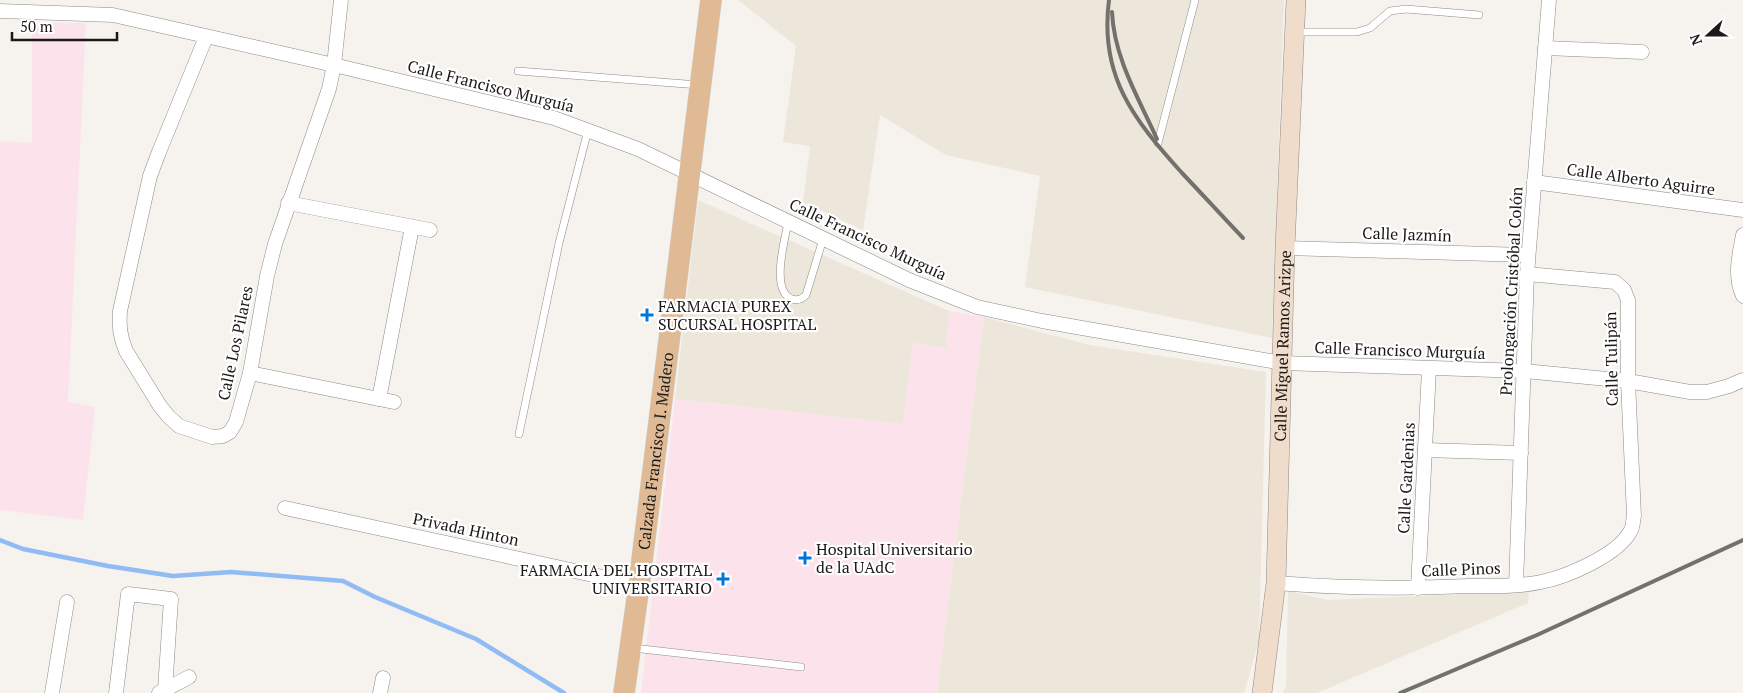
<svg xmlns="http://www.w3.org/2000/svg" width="1743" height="693" font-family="'PT Serif',serif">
	<rect width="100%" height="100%" fill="#f6f3ee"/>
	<g fill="#ede6da">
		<path d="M738 0H1284L1272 338 1025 287 1040 176 946 155 880 115 863 230 803 202 810 146 783 142 796 46Z"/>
		<path d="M698 200 949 311 946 348 913 343 903 424 675 399Z"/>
		<path d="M984 317 1090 345 1266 372 1259 640 1244 693H937Z"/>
		<path d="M1288 591 1328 600 1529 591 1528 603 1317 693H1283L1286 686Z"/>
	</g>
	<g fill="#fce2eb">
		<path d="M32 23H86L68 402 95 407 83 520 0 510V141L32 143Z"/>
		<path d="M949 311 984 317 937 693H641L675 399 903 424 913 343 946 348Z"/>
	</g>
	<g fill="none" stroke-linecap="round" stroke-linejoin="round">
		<path stroke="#90bbf4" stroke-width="4.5" d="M0 540 23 549 108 566 173 576 231 572 343 581 375 597 476 639 564 693"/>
		<g stroke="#8c8a85" stroke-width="8">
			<g id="lane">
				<path d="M1296 32H1357L1370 28 1390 11 1406 9 1479 15"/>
				<path d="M518 71 699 85"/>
				<path d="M1158 143 1195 0"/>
				<path d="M788 222C785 240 770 291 792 299 798 301 802 299 806 295L823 239"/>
				<path d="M519 434 559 243 588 130"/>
				<path d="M633 648 801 667"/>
			</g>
		</g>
		<g stroke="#8c8a85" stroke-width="15">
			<g id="street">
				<path d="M0 11 113 15 334 65 554 118 638 149 909 280 977 307 1042 321 1282 363 1524 371 1628 381 1690 392H1707L1729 386 1743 380"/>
				<path d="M206 37 159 152 150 176 120 311C119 326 120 337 126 351L160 406 169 417 179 426 212 437 223 436 230 432 236 422 250 373 267 276 275 244 329 89 334 65 341 0"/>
				<path d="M1545 48 1642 52"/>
				<path d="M1534 182 1743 210"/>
				<path d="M288 203 430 230"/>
				<path d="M1743 235C1739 256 1734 276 1743 296"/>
				<path d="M1285 248 1528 255"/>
				<path d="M250 373 394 402"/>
				<path d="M379 399 412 227"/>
				<path d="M1425 450 1521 453"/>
				<path d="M285 508 639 585"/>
				<path d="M1276 583C1340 588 1404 589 1469 586 1492 586 1518 587 1541 582 1566 577 1619 555 1631 530 1633 527 1633 520 1634 516L1628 381V300L1624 290 1615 282 1527 274"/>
				<path d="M1516 585 1527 274 1549 0"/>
				<path d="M1418 588 1429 369"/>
				<path d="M52 693 67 602"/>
				<path d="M116 693 128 594 171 599 165 690"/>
				<path d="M159 693 189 677"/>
				<path d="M380 693 383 678"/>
			</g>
		</g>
		<g stroke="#8c8a85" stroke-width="20">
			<g id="secondary">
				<path id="s1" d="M1262 693 1276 583 1285 248 1296 0"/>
			</g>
		</g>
		<g stroke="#d1d1d1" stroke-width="22">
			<g id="primary">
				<path id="s2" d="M624 693 639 585 711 0"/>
			</g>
		</g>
		<use href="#lane" stroke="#fff" stroke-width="7"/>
		<use href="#street" stroke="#fff" stroke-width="14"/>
		<use href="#secondary" stroke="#f0dcca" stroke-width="19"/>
		<use href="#primary" stroke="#e0ba95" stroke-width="21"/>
		<g stroke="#72716d" stroke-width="4">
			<path d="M1109 0C1099 76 1134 120 1182 173 1202 194 1222 216 1243 238"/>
			<path d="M1112 12C1114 58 1139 99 1157 139"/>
			<path d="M1400 693 1537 635 1743 540"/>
		</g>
	</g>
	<g fill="#0076dd" stroke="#fff" stroke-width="2">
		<path d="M644.5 307.5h5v5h5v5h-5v5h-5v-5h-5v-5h5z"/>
		<path d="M802.5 550.5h5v5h5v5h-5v5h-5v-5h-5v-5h5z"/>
		<path d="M720.5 571.5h5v5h5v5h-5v5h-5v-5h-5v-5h5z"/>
	</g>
	<g text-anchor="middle" stroke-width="4.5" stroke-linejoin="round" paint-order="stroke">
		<g font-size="16" fill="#1a1917" stroke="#fff">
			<text transform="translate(491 86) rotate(14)" y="6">Calle Francisco Murguía</text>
			<text transform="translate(1641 179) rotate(8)" y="6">Calle Alberto Aguirre</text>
			<text transform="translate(1407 234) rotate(2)" y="6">Calle Jazmín</text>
			<text transform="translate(868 239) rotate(25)" y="6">Calle Francisco Murguía</text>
			<text transform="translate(1511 291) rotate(-87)" y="6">Prolongación Cristóbal Colón</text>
			<text transform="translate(235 343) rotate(-78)" y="6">Calle Los Pilares</text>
			<text dy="6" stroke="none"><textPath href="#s1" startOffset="348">Calle Miguel Ramos Arizpe</textPath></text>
			<text transform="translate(1400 350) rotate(2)" y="6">Calle Francisco Murguía</text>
			<text transform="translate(1611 359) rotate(-91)" y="6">Calle Tulipán</text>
			<text dy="6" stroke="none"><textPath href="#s2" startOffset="244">Calzada Francisco I. Madero</textPath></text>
			<text transform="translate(1406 478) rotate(-87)" y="6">Calle Gardenias</text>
			<text transform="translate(466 529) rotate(12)" y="6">Privada Hinton</text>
			<text transform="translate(1461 569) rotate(-2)" y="6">Calle Pinos</text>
		</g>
		<g font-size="16" fill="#1a1917" stroke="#fff" text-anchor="start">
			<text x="658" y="312">FARMACIA PUREX<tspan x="658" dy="18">SUCURSAL HOSPITAL</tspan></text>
			<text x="816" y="555">Hospital Universitario<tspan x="816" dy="18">de la UAdC</tspan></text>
			<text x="712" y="576" text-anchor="end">FARMACIA DEL HOSPITAL<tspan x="712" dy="18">UNIVERSITARIO</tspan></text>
		</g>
	</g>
	<g transform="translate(1708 35) rotate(249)" stroke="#ffffff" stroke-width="4" paint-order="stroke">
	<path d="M0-4L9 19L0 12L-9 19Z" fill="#1a1917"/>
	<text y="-8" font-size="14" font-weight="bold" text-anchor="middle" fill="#1a1917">N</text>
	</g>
	<path d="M12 32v8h105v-8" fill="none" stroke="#1a1917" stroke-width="2.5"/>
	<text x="20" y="32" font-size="15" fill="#1a1917" stroke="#ffffff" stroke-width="4" paint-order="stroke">50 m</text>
</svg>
